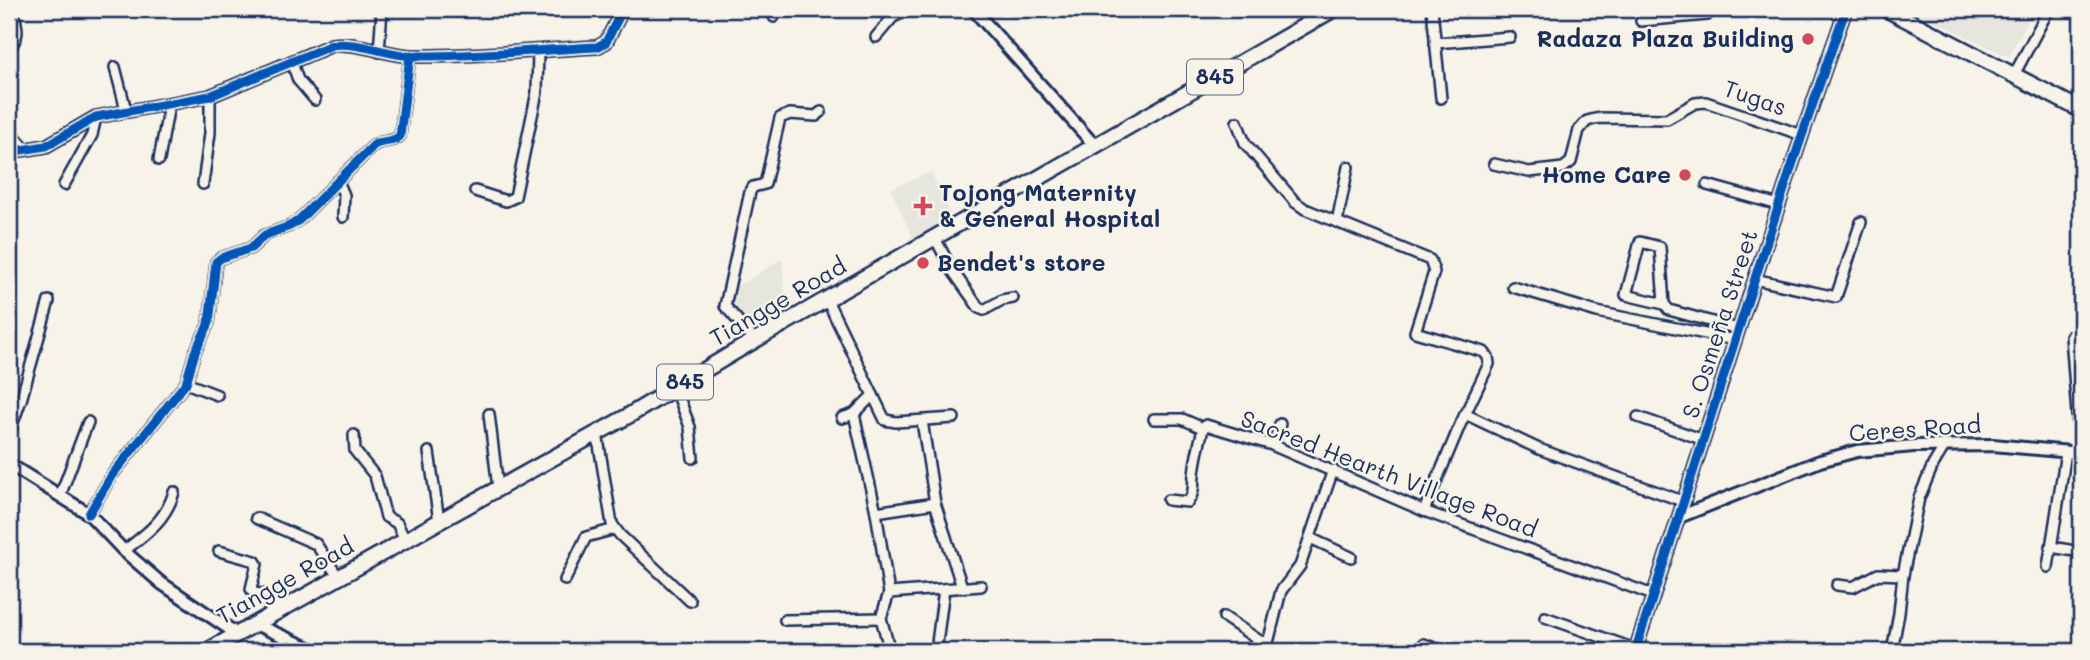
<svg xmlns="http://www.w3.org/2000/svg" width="2090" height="660" font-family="Mali,sans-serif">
	<rect width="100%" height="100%" fill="#f7f3e8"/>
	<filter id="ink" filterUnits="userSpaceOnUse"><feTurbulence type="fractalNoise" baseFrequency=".0143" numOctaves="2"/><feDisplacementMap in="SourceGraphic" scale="14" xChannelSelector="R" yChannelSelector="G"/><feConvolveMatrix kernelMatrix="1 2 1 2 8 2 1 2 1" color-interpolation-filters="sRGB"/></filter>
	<g filter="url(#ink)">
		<g fill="#e6e5de">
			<path d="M1910 9H2033L2009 57Z"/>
			<path d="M931 172 954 223 914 241 891 189Z"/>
			<path d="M782 259 787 315 754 334 726 306 730 291Z"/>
		</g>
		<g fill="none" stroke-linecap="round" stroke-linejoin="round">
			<g stroke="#1b2f5e" stroke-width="14">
				<g id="minor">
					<path d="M773 9 774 17"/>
					<path d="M1432 9 1441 98"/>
					<path d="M1641 21 1707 15 1710 9"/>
					<path d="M876 37 893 17 911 9"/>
					<path d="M1435 43 1510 37"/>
					<path d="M9 49C22 33 16 27 13 9"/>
					<path d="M379 52 382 9"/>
					<path d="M292 63 298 80 315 100"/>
					<path d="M115 67 126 110"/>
					<path d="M2014 75 2049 9"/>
					<path d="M1237 122 1245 143 1295 202 1305 209 1430 260 1434 272 1415 332 1484 352 1488 357 1489 364 1460 425 1424 511"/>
					<path d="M9 130 25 148"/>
					<path d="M159 160 169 105"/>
					<path d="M1494 164 1529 172 1563 168 1571 162 1579 130 1587 121 1599 118 1667 119 1695 103 1706 102 1802 135"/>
					<path d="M338 181 344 195 343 217"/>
					<path d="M203 184 210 133V96"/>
					<path d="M64 185 92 135 96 117"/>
					<path d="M1707 185 1779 205"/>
					<path d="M475 191 506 201 515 197 537 92 538 50"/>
					<path d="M1337 222 1348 167"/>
					<path d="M935 238 952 270 979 308 984 310 1002 300 1013 298"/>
					<path d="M1754 279 1836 297 1861 222"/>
					<path d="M1513 287 1597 312 1735 340"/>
					<path d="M827 300 885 420 896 422 954 418"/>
					<path d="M1664 304 1626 295 1640 242 1660 247 1664 304 1669 310 1738 329"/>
					<path d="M2071 336 2080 453"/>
					<path d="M755 340 725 306 750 192 753 187 765 184 780 118 790 114 816 116 821 112"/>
					<path d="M186 383 217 395"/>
					<path d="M675 387 690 427 693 458"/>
					<path d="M489 414 498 488"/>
					<path d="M854 414 876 512 889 593 881 618 890 651"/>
					<path d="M1465 414 1539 449 1685 502"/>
					<path d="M1638 417 1704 440"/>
					<path d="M842 418 854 414 873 395"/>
					<path d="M1154 419H1182L1203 428"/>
					<path d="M922 421 935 503 962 587"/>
					<path d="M597 433 612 524 620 535 690 601"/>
					<path d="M9 434 21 400 49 301"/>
					<path d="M354 435 355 451 375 476 386 517 397 523 405 540"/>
					<path d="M1273 445 1280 424"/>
					<path d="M429 452 439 521"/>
					<path d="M60 496 88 422"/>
					<path d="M1168 500 1188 502C1195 493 1193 485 1194 475 1195 459 1200 443 1203 428L1206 425 1272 445 1424 511 1653 595"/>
					<path d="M876 512 935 503"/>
					<path d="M89 514 112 475 186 383 195 352 209 323 216 262 221 258 251 248 265 235 290 226 299 220 374 145C382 140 393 143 400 136L410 56"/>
					<path d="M256 518 316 544 339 578"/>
					<path d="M1310 538 1351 557"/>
					<path d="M2051 547 2081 552"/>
					<path d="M124 551C146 534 166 520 174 492"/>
					<path d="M219 551 255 561 257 564 251 589 254 593 270 595 283 610"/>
					<path d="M2048 567 2066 452"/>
					<path d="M565 580 586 537 615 529"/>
					<path d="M1837 585 1853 587 1878 574 1903 575"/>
					<path d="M889 593 981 586"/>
					<path d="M1224 617 1260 641 1266 642 1269 639 1281 591 1300 566 1333 470"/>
					<path d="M1545 617 1635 649"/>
					<path d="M785 620 881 618"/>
					<path d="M936 651 944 589"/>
					<path d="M1416 651 1424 644 1442 651"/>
					<path d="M1892 651 1899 613 1903 575 1919 498 1933 465 1945 445"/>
				</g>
			</g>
			<g stroke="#1b2f5e" stroke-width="16">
				<g id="tertiary">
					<path d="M973 9 1095 146"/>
					<path d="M9 152 46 146 96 117 210 96 332 45C358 41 386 55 412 56 474 57 536 50 597 47L606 42 623 9"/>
					<path d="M9 464 89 514 124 551 161 583 237 634"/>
					<path d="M1679 517 1820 461 1857 451 1914 446 1993 445 2081 453"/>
					<path d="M255 624 316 651"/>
					<path d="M1635 651C1706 437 1770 221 1846 9"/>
				</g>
			</g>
			<g stroke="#1b2f5e" stroke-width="19">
				<g id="primary">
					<path d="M1886 9 2081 110"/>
					<path d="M207 651 628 416 738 350 1334 9"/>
				</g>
			</g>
			<use href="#minor" stroke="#f7f3e8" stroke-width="9"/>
			<use href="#tertiary" stroke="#f7f3e8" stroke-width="10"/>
			<use href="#primary" stroke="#f7f3e8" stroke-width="14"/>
			<g stroke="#f7f3e8" stroke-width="13">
				<g id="cycleway">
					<path d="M9 152 46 146 96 117 210 96 332 45C358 41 386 55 412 56 474 57 536 50 597 47L606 42 623 9"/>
					<path d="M89 514 112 475 186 383 195 352 209 323 216 262 221 258 251 248 265 235 290 226 299 220 374 145C382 140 393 143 400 136L410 56"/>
					<path d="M1635 651C1706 437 1770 221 1846 9"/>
				</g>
			</g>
			<use href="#cycleway" stroke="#0057b8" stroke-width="9"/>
		</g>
	</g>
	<g fill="#d1495b" stroke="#f7f3e8" stroke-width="2.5">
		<circle cx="1808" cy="39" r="7"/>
		<circle cx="1685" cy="175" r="7"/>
		<path d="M919.5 195.5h7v7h7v7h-7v7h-7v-7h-7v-7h7z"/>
		<circle cx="923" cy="263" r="7"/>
	</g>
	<g text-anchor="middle" stroke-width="5" stroke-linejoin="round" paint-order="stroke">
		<g fill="#f7f3e8" stroke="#5d6a87" stroke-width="2">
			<rect x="1187" y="59.5" width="56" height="35" rx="5"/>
			<rect x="657" y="364.5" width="56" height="35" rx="5"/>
		</g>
		<g font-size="21" font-weight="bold" fill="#1b2f5e">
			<text x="1215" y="84">845</text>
			<text x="685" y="389">845</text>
		</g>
		<g font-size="23" font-weight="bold" fill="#1b2f5e" stroke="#f7f3e8" text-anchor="end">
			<text x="1794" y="47">Radaza Plaza Building</text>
			<text x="1671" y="183">Home Care</text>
			<text x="939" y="201" text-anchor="start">Tojong Maternity<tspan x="939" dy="26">&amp; General Hospital</tspan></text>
			<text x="937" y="271" text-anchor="start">Bendet's store</text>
		</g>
		<g font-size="23" fill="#1b2f5e" stroke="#f7f3e8">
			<text transform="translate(1755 98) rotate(19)" y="8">Tugas</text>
			<text transform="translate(778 302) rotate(-30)" y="8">Tiangge Road</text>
			<text transform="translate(1720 324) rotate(-72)" y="8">S. Osmeña Street</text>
			<text transform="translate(1915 429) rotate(-4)" y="8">Ceres Road</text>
			<text transform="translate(1389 474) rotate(21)" y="8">Sacred Hearth Village Road</text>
			<text transform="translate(285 581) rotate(-29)" y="8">Tiangge Road</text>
		</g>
	</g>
	<rect width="2090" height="660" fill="none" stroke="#f7f3e8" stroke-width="35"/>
	<rect x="18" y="18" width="2055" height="625" fill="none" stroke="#1b2f5e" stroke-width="2.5" filter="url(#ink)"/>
</svg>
